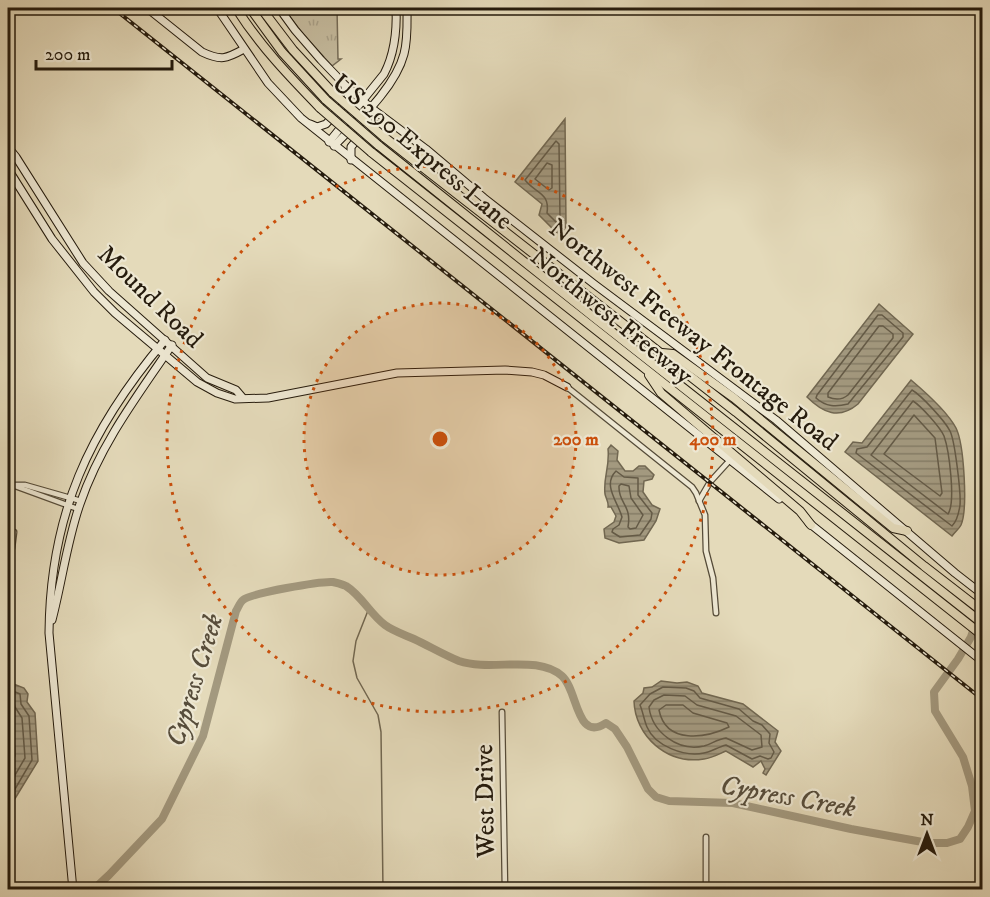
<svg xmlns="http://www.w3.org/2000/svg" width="990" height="897" font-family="'IM FELL DW Pica',serif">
	<defs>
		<pattern id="grass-tufts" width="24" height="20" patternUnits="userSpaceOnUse" patternTransform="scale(1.5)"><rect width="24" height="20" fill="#c4ba9d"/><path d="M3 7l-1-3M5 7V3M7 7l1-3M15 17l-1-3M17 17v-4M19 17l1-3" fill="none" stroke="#a89f86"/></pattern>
		<pattern id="water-rules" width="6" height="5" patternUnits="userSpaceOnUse" patternTransform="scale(1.5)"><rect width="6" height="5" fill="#a3997f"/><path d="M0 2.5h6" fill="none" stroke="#857c66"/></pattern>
	</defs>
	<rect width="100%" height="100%" fill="#e4daba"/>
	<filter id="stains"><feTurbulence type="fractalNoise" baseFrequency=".00333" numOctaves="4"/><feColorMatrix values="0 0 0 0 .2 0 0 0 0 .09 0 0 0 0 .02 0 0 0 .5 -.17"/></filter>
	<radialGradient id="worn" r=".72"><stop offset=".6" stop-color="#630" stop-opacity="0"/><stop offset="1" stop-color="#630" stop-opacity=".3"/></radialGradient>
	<path fill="url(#grass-tufts)" stroke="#746a55" stroke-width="1.5" d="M283 8H337L338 59H341L332 66 303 34Z"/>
	<g fill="url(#water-rules)" stroke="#716751" stroke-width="1.5">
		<path d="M565 119 566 226 562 234 556 232 539 215 542 204 515 182Z"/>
		<path d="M879 304 913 334 858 404C839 420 823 413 807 397Z"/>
		<path d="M911 380C924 391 948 413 956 428 964 444 968 509 961 525 959 529 955 532 952 536L845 452 853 442 862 443Z"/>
		<path d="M611 445 618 451 617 460 625 471H633L639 466H645L654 475 652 479 644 481 643 492 652 505 660 509 656 521 644 540 619 543 605 538 604 529 614 522 616 516 611 507H608C609 502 606 499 605 494 603 477 610 467 608 449Z"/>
		<path d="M661 681 677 683 687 682 698 686 702 693 743 704 778 731 775 742 781 751 766 775 763 773 765 769 761 761 753 767 726 751C719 754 712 758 704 759 667 765 635 736 634 701L643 693 644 688 652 687Z"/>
		<path d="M11 683 24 688 28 694 27 702 35 713 38 761 8 810V684Z"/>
	</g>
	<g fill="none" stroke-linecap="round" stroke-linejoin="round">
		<g stroke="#645a46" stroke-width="1.5">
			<path d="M556 141 559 144 560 220 557 223 547 213C550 192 536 194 525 180Z"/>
			<path d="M547 163 552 165V188L549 190 535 179Z"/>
			<path d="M878 315H882L903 333V337L848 404C836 407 826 407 816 398L817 395Z"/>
			<path d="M879 326H883L893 334V338L848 395C842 400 835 400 828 397V393Z"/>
			<path d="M912 390C921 395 945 421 950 431 955 441 961 493 960 505 959 512 957 521 952 526L856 453 857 449 867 447Z"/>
			<path d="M913 401C921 406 940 427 944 436 949 450 956 502 948 514L871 455Z"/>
			<path d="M914 415 935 438 942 493 940 496 884 454Z"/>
			<path d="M616 471 624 477 638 478V495L652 513 651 519 640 535 620 537 612 532 613 529 619 525 622 517C618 502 602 485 616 471Z"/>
			<path d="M621 484 629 486 631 498 643 515 636 528 630 529 628 527C632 505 618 503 619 486Z"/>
			<path d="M663 687 686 688 694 691 700 698 739 709 753 721 762 725 770 734 769 743 774 752 771 758 768 759 760 756 752 759 726 745C718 747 711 752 704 753 684 757 655 746 647 727 644 720 643 712 640 705L650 694Z"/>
			<path d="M8 689 20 694 21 704 29 716 32 760 8 801"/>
			<path d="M664 695 685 696 697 705 736 716 761 735 762 747 752 750 726 738C718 739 711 744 704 746 678 752 652 732 649 707L654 700Z"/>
			<path d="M8 697 13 699 15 707 22 718 25 758 8 787"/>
			<path d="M666 705H683L693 713 727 723 729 727C706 738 666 745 659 710Z"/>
			<path d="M8 713 13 721 15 756 8 770"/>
		</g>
		<path stroke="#716751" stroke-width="1.5" d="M369 608 356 641 353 661 357 678 378 715 381 732 383 890"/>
		<path stroke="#a3997f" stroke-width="8" d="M93 890 109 875 162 819 203 736 236 611C238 608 240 602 243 600 251 593 321 581 333 582 337 583 342 584 346 586 362 596 370 614 385 625 393 631 405 635 414 639 429 646 444 655 459 661 491 672 537 654 562 676 578 690 576 743 606 723L615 729 627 747 648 789 656 797 669 801 733 803 851 829 928 843H947L960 839 968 827 975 811 972 786 963 757 935 711 934 692 958 659 971 637 982 603"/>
		<g stroke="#554b38" stroke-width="7">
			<g id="street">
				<path d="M567 387 692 487 696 493 705 515 706 551 713 578 716 613"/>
				<path d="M8 485H25L81 501"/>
				<path d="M15 486 78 509"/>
				<path d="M699 501 710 482 730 460"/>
				<path d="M8 553 12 548 14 532"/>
				<path d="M502 712 505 890"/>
				<path d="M706 837V890"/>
			</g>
		</g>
		<g stroke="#251b0d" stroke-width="9">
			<g id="secondary">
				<path d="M147 8 202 52C221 61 226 59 244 49"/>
				<path d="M217 8 268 83 301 118 779 499"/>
				<path d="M279 8 295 30 321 60 344 84 370 107 426 149 484 198 594 284 776 420 955 573 982 594"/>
				<path d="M310 124 317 127 326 124 348 100V93L345 87"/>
				<path d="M329 142 384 74C395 53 397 31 396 8"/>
				<path d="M334 146C358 121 395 88 404 54 408 39 407 23 407 8"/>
				<path d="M8 147 16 157 83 263 109 291 207 378 236 390 242 397"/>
				<path d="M351 160V147C367 128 365 119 391 127"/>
				<path d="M8 169 52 239 94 292 115 313 197 382 217 393 235 399 268 398 397 373 505 370 532 372 544 375 567 387"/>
				<path d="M809 523 982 661"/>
				<path d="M52 620C62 582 67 541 80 504 100 445 137 396 172 345"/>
				<path d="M73 890 49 633C50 514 89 430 165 340"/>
			</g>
		</g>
		<g stroke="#251b0d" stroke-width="10">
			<g id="highway">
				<path d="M236 8C260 46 289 76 320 108"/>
				<path d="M250 8 282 52 326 100"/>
				<path d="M261 8 293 50 333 93"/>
				<path d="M384 137 736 412 924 566 982 611"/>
				<path d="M378 145 597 320 982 623"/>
				<path d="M371 152 982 635"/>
				<path d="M662 353 673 354 734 398 893 528 907 531"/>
				<path d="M649 375 661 393 800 511 811 525"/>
			</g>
		</g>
		<use href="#street" stroke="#ede7d2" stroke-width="4.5"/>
		<use href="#secondary" stroke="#ede7d2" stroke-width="7"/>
		<use href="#highway" stroke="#e4daba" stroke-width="8"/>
		<g stroke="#251b0d" stroke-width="4">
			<path id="rail" d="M113 8 982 699"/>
		</g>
		<use href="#rail" stroke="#ede7d2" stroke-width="1.5" stroke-dasharray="4.5" stroke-linecap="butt"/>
		<g stroke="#251b0d" stroke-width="10" stroke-linecap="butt">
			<g id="highway-bridge">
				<path d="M333 93 384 137"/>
				<path d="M326 100 378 145"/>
				<path d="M320 108 371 152"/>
			</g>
		</g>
		<use href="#highway-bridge" stroke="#e4daba" stroke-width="8"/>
	</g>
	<circle cx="440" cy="439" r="136" fill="#cb500c" fill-opacity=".12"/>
	<g fill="none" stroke="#cb500c" stroke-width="3" stroke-dasharray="3 6">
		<circle cx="440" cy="439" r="136"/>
		<circle cx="440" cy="439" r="273"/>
	</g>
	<g text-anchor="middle" stroke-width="4.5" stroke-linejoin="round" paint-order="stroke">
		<g font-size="26" fill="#251b0d" stroke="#ede7d2">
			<text transform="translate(423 151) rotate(40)" y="9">US 290 Express Lane</text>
			<text transform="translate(151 296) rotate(44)" y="9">Mound Road</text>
			<text transform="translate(612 315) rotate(39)" y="9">Northwest Freeway</text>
			<text transform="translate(694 334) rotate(38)" y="9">Northwest Freeway Frontage Road</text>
			<text transform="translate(484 801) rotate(-91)" y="9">West Drive</text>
		</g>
		<g font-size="27" font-style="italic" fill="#574d3b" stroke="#ede7d2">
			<text transform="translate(194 680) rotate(-73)" y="9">Cypress Creek</text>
			<text transform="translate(788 796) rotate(10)" y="9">Cypress Creek</text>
		</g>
	</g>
	<circle cx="440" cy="439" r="9" fill="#cb500c" stroke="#ede7d2" stroke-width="3"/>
	<g font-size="18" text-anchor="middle" font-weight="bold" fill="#cb500c" stroke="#ede7d2" stroke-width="4.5" stroke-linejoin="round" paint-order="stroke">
		<text x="576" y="445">200 m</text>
		<text x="713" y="445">400 m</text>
	</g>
	<rect width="990" height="897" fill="none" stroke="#e4daba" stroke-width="30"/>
	<rect x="9" y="9" width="972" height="879" fill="none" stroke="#251b0d" stroke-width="3"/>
	<rect x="15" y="15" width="960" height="867" fill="none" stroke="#251b0d" stroke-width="1.5"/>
	<g transform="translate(927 834)" stroke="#ede7d2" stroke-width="4.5" paint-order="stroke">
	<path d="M0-4.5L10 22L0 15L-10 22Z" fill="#251b0d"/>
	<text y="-9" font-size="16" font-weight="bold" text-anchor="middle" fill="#251b0d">N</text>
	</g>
	<path d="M36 60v9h136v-9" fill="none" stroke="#251b0d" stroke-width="3"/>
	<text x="45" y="60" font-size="18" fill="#251b0d" stroke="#ede7d2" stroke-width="4.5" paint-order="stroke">200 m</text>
	<rect width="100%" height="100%" filter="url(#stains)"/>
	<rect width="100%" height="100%" fill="url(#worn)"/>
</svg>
